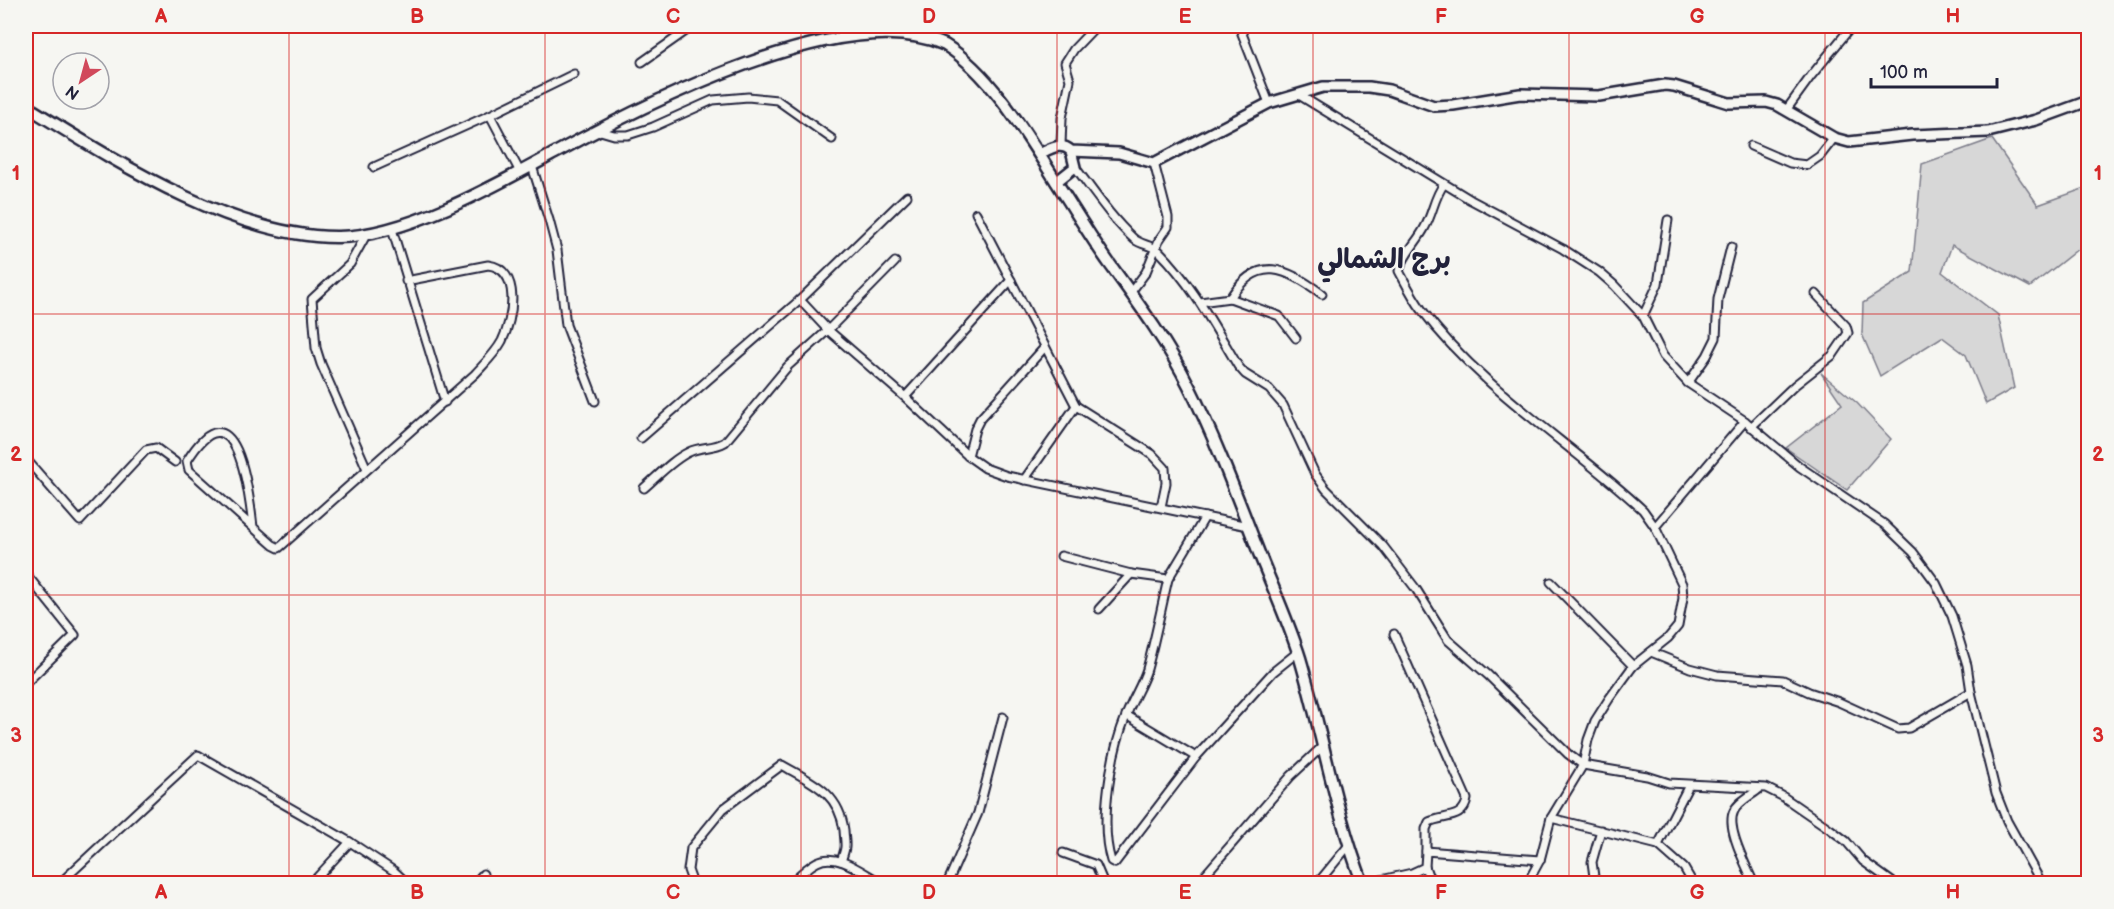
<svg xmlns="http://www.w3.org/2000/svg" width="2114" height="909" font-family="'Balsamiq Sans','Playpen Sans Arabic',sans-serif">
	<rect width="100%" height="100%" fill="#f6f6f2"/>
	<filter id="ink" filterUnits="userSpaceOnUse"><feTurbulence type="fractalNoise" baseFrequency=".0167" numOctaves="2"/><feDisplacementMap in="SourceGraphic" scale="12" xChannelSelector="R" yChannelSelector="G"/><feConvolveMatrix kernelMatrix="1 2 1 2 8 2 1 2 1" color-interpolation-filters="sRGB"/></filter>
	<g filter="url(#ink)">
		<g fill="#d7d7d7" stroke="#7c7c89" stroke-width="1.5">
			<path d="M1992 139 2038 205 2088 187V241L2030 287 1952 245 1942 272 1998 315 2014 388 1986 404 1966 355 1942 337 1880 376 1862 334 1863 303 1912 272 1922 164Z"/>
			<path d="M1821 373 1857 403 1891 439 1847 490 1786 448 1842 404Z"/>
		</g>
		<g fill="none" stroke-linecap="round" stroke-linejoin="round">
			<g stroke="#22223b" stroke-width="11">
				<g id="street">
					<path d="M919 26 930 37"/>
					<path d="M1239 26 1269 103"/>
					<path d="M642 62 693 26"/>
					<path d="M1299 95 1471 200 1563 249 1599 272 1614 285 1643 316 1663 356 1688 383 1745 421 1800 467 1884 524 1913 552 1936 583 1952 616 1967 665 1971 692 1996 793 2007 821 2042 884"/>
					<path d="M1787 109 1811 76 1852 26"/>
					<path d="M490 115 520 172"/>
					<path d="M597 130 614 135H628L653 127 713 100 748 97 777 100 832 139"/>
					<path d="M1061 145 1062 118 1070 80 1065 63 1074 49 1096 26"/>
					<path d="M1751 146 1790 163 1807 165 1820 156 1834 138"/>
					<path d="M532 166 549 220 557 250 566 325 595 401"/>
					<path d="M374 167 490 115 574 74"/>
					<path d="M1075 167C1094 192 1111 218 1134 239 1141 245 1152 245 1159 251 1192 284 1214 326 1238 366L1245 374 1269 389 1283 405 1315 474 1326 489 1383 546 1416 589 1448 640 1488 675 1568 754 1583 765 1647 776 1669 783 1766 788 1782 796 1830 829 1846 841 1863 861 1895 884"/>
					<path d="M1444 184C1434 197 1433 213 1425 227 1417 243 1404 253 1399 271 1406 284 1413 298 1422 310 1482 390 1571 443 1643 510L1655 527 1682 584 1683 598 1678 626 1668 638 1633 666 1609 699 1595 721 1588 740 1583 765 1551 818 1540 860 1527 884"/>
					<path d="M907 196 800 300 828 330 905 397 968 456 985 468 1007 476 1248 526"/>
					<path d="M976 213 1076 406 1152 454 1165 468 1166 483 1161 507"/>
					<path d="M392 229 445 402"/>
					<path d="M366 235 350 264 312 299 316 348 321 364 367 469"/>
					<path d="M1131 292 1146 272 1159 240 1168 227V217L1154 163"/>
					<path d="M1230 298C1258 254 1286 268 1322 294"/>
					<path d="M1200 302 1230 298 1279 316 1296 338"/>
					<path d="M1643 316 1658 284 1668 220"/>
					<path d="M1688 383 1707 356 1716 338 1718 299 1731 247"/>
					<path d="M905 397 1011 280"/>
					<path d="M1751 427 1795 385 1833 355 1848 333 1846 326 1816 294"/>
					<path d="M641 438 800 300"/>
					<path d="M968 456 975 429 980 419 1045 347"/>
					<path d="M26 459 80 521 146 450 156 448 175 462"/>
					<path d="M1024 480 1076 406"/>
					<path d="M644 488C658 476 672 460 689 452 701 446 713 449 725 442L788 366 828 330 895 262"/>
					<path d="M253 527C249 491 236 381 187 461L189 470 273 545 279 548 475 374C484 364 495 354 502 341 513 319 522 269 488 265L406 281"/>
					<path d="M1655 527 1745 421"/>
					<path d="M1061 556 1131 574 1168 579 1205 517"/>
					<path d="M26 574 75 635 26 683"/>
					<path d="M1168 579C1161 609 1155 640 1147 669 1142 685 1132 700 1126 716 1111 753 1099 822 1111 861L1115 863 1118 859 1196 757 1273 672 1298 652"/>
					<path d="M1551 582 1633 666"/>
					<path d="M1099 609 1131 574"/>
					<path d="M1394 634 1467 799C1464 820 1444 815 1429 822L1426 829V851"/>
					<path d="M1651 652 1690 668 1717 675 1783 680 1809 692 1839 702 1898 729 1909 728 1971 692"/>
					<path d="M1126 715 1196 757"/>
					<path d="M1551 818 1658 845 1684 868 1691 880"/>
					<path d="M1658 845 1689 785"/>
					<path d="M1063 853 1096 865 1104 884"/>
					<path d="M1425 867 1428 875 1436 884"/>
					<path d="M59 884 198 755 350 842 394 871 408 884"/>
					<path d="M311 884 350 842"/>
					<path d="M474 884 483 874"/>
					<path d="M693 884 688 870 691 848 723 809 782 765C811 782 839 792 844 830 845 846 847 845 841 861"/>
					<path d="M790 884C798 876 807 867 817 862 838 851 865 875 884 884"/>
					<path d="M947 884 978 813 1003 717"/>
					<path d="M1197 884 1291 776 1324 745"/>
					<path d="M1317 884 1349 845"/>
					<path d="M1363 884 1412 873 1425 867 1426 851 1540 860"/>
					<path d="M1595 884 1592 862 1601 830"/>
					<path d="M1754 884C1747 867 1725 827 1734 811 1738 802 1752 795 1759 789"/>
				</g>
			</g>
			<g stroke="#22223b" stroke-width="14">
				<g id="secondary">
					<path d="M1039 154C1050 149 1061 141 1071 151L1119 153 1154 163 1269 103 1323 87H1369L1389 90 1434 106 1453 105 1520 94 1599 96 1665 85 1674 86 1729 103 1766 102 1777 105 1834 138 1849 142 1912 135 1988 132 2036 120 2088 101"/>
					<path d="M1056 182 1075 167 1071 151"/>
				</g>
			</g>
			<g stroke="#22223b" stroke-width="15">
				<path id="primary" d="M26 106C112 159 233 238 338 237 406 236 495 186 555 153 645 104 846 0 945 45 996 77 1034 148 1066 197 1080 219 1094 242 1109 263 1138 303 1167 342 1189 386 1215 438 1236 494 1257 548 1271 584 1288 620 1300 658 1322 732 1335 811 1363 884"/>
			</g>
			<use href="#street" stroke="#f6f6f2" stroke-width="7"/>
			<use href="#secondary" stroke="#f6f6f2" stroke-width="9"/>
			<use href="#primary" stroke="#f6f6f2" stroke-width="10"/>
		</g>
	</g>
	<path fill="none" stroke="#d62828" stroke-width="1.5" stroke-opacity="0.55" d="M289 26V884M545 26V884M801 26V884M1057 26V884M1313 26V884M1569 26V884M1825 26V884M26 314H2088M26 595H2088"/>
	<g text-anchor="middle" stroke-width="4.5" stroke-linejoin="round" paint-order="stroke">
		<g font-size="27" font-weight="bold" fill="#22223b" stroke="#f6f6f2">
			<text x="1384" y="268">برج الشمالي</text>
		</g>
	</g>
	<rect width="2114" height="909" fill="none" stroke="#f6f6f2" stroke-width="66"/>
	<g transform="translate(81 81) rotate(216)"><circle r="28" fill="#f6f6f2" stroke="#a1a1a9" stroke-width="1.5"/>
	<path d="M0-4.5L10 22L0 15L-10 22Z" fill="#d1495b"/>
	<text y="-9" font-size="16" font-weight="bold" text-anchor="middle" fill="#22223b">N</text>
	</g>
	<path d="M1871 78v9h126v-9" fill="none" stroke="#22223b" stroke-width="3"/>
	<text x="1880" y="78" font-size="18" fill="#22223b" stroke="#f6f6f2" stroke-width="4.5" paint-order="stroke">100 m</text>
	<rect x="33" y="33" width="2048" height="843" fill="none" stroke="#d62828" stroke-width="2"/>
	<g font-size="20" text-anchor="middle" font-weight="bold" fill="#d62828">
		<text x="161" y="23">A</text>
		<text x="417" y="23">B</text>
		<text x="673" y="23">C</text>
		<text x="929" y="23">D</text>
		<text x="1185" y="23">E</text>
		<text x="1441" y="23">F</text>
		<text x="1697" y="23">G</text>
		<text x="1953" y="23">H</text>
		<text x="16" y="180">1</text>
		<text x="2098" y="180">1</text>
		<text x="16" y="461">2</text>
		<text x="2098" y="461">2</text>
		<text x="16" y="742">3</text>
		<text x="2098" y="742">3</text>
		<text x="161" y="899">A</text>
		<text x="417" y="899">B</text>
		<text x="673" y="899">C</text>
		<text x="929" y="899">D</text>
		<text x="1185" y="899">E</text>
		<text x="1441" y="899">F</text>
		<text x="1697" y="899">G</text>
		<text x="1953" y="899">H</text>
	</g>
</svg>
